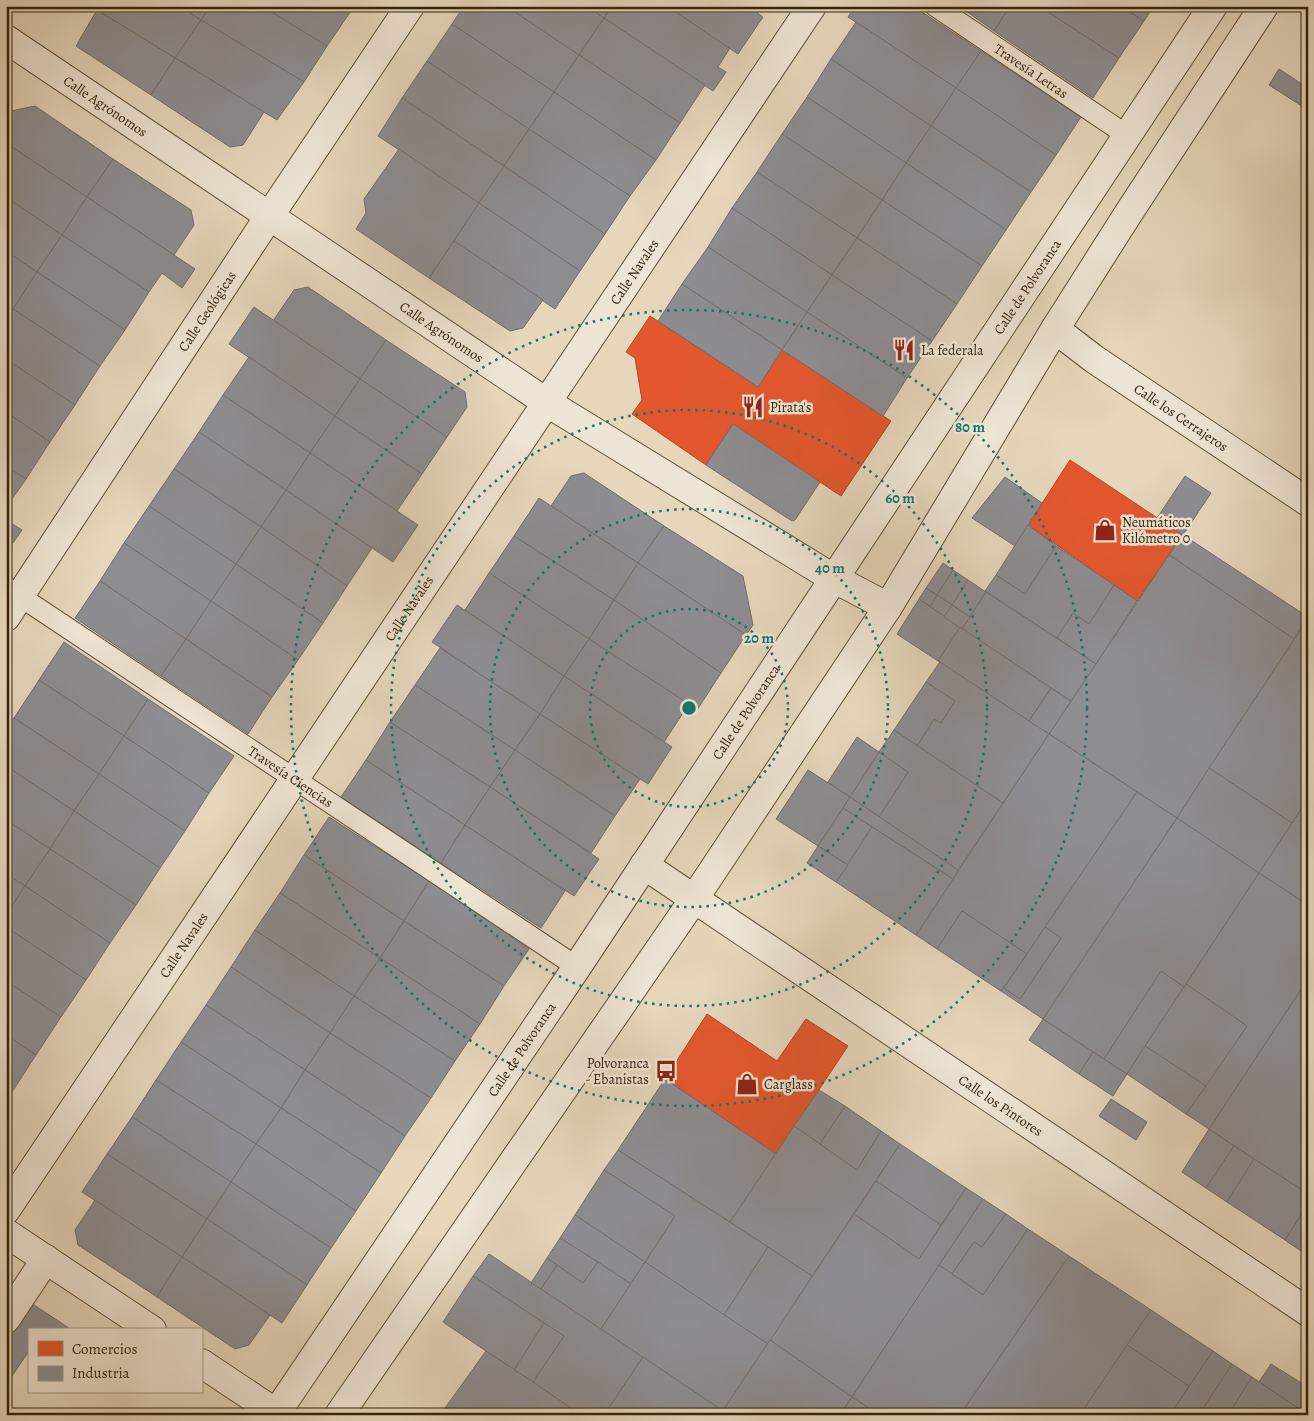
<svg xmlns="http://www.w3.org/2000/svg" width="1314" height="1421" font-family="Alegreya,serif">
	<rect width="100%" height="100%" fill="#e5d6bc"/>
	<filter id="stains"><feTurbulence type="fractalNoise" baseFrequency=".004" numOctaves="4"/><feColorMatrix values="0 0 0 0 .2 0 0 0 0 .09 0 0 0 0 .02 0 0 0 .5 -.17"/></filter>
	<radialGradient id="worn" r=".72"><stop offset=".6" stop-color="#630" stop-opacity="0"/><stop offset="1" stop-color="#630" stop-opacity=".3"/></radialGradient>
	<g fill="#e4572e" stroke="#b04824">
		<path d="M650 316 758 387 782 350 891 421 841 496 733 424 706 465 632 414 642 400 635 358 626 352Z"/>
		<path d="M1070 460 1183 535 1137 601 1028 525Z"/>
		<path d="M707 1014 777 1061 806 1019 848 1046 776 1154 665 1079Z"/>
	</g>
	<g fill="#8d8d92" stroke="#736e6a">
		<path d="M100 6H180L201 20 175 58 97 10Z"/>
		<path d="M180 6H210L201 20Z"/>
		<path d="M210 6H262L327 46 304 82 201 20Z"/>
		<path d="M262 6H351L353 8 327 46Z"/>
		<path d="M464 6H506L579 55 554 92 452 24Z"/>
		<path d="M506 6H587L604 18 579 55Z"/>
		<path d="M587 6H612L604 18Z"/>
		<path d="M612 6H667L730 48 718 67 726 72 713 91 604 18Z"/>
		<path d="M667 6H748L763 17 738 54Z"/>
		<path d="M855 6H913L981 51 956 88 848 17Z"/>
		<path d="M959 6H1010L994 31Z"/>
		<path d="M1010 6H1039L1119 58 1093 98 994 31Z"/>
		<path d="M1039 6H1121L1144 21 1119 58Z"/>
		<path d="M1121 6H1154L1144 21Z"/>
		<path d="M97 10 175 58 151 95 76 46Z"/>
		<path d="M604 18 705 85 680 123 579 55Z"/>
		<path d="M201 20 304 82 277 120 175 58Z"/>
		<path d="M856 22 956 88 931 126 831 59Z"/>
		<path d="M452 24 554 92 529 129 427 61Z"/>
		<path d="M981 51 1081 117 1056 155 956 88Z"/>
		<path d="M579 55 680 123 656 160 554 92Z"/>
		<path d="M175 58 264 112 243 145 230 147 151 95Z"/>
		<path d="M831 59 931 126 906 163 807 97Z"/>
		<path d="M427 61 529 129 504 166 402 98Z"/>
		<path d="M1279 69 1308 88V110L1269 85Z"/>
		<path d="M956 88 1056 155 1031 192 931 126Z"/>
		<path d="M554 92 656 160 630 196 529 129Z"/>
		<path d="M807 97 906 163 882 200 782 134Z"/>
		<path d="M402 98 504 166 479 203 378 136Z"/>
		<path d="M35 106 113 159 87 197 6 143V112Z"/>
		<path d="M931 126 1031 192 1006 230 906 163Z"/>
		<path d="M529 129 630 196 605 234 504 166Z"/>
		<path d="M782 134 882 200 857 238 757 172Z"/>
		<path d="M6 143 87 197 62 235 6 197Z"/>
		<path d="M399 149 479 203 429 278 356 229 366 213 364 199Z"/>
		<path d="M113 159 191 210 194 225 174 255 87 197Z"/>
		<path d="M906 163 1006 230 982 266 882 200Z"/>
		<path d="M504 166 605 234 580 271 479 203Z"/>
		<path d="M757 172 857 238 832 275 732 208Z"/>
		<path d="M6 197 62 235 37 272 6 251Z"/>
		<path d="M87 197 195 269 182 288 162 273 149 292 62 235Z"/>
		<path d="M882 200 982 266 957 304 857 238Z"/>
		<path d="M479 203 580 271 555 309 454 241Z"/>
		<path d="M732 208 832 275 807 312 708 247Z"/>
		<path d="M62 235 149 292 125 330 37 272Z"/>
		<path d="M857 238 957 304 932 341 832 275Z"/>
		<path d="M454 241 543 300 523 328 510 331 429 278Z"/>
		<path d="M708 247 807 312 782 350 682 284Z"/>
		<path d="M6 251 37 272 13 309 6 305Z"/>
		<path d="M37 272 125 330 100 366 13 309Z"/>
		<path d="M832 275 932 341 907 378 807 312Z"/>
		<path d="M682 284 782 350 758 387 658 321Z"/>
		<path d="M308 287 386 340 360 379 273 321 294 290Z"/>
		<path d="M254 307 360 379 335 416 229 344Z"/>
		<path d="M13 309 100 366 75 405 6 359V319Z"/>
		<path d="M807 312 907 378 883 416 782 350Z"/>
		<path d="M386 340 465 392 467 407 447 437 360 379Z"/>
		<path d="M249 357 335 416 310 453 223 395Z"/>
		<path d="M6 359 75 405 50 442 6 412Z"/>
		<path d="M360 379 447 437 422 474 335 416Z"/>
		<path d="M223 395 310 453 286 490 199 432Z"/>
		<path d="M6 412 50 442 26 479 6 466Z"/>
		<path d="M335 416 422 474 397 511 310 453Z"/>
		<path d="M733 424 820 482 795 520 792 521 706 465Z"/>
		<path d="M199 432 286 490 261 527 174 469Z"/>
		<path d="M310 453 418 525 393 562 286 490Z"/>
		<path d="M6 466 26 479 6 508Z"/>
		<path d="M174 469 261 527 236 564 149 506Z"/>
		<path d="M584 473 664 526 638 563 551 506 571 476Z"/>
		<path d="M1185 476 1211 493 1183 535 1157 518Z"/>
		<path d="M1005 477 1042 503 1015 546 972 518Z"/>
		<path d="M286 490 372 548 347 586 261 527Z"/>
		<path d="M539 498 638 563 614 600 514 536Z"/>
		<path d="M149 506 236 564 211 601 124 543Z"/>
		<path d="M6 520 22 530 6 553Z"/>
		<path d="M1028 525 1056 546 1025 594 996 575Z"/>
		<path d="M664 526 743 576 753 625 746 635 638 563Z"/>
		<path d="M261 527 347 586 323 623 236 564Z"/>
		<path d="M1183 535 1308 617 1294 639 1169 555Z"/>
		<path d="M514 536 614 600 589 639 489 573Z"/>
		<path d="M124 543 211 601 186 639 100 581Z"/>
		<path d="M1056 546 1114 585 1089 624 1073 613 1057 638 985 591 996 575 1025 594Z"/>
		<path d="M1169 555 1294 639 1177 818 1049 734Z"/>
		<path d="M638 563 746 635 721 673 614 600Z"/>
		<path d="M943 563 953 570 937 595 926 588Z"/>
		<path d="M236 564 323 623 298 660 211 601Z"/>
		<path d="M953 570 968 580 952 605 937 595Z"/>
		<path d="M489 573 589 639 564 676 465 610Z"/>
		<path d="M968 580 986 592 970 617 952 605Z"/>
		<path d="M100 581 186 639 161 676 75 618Z"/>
		<path d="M1114 585 1137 601 1096 664 1057 638 1073 613 1089 624Z"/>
		<path d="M926 588 937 595 930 607 919 599Z"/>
		<path d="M986 592 1096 664 1071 701 962 629Z"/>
		<path d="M937 595 952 605 944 617 930 607Z"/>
		<path d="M919 599 960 627 938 661 897 634Z"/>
		<path d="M614 600 721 673 697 710 589 639Z"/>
		<path d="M211 601 298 660 272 697 186 639Z"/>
		<path d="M457 605 564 676 540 714 432 642Z"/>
		<path d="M952 605 970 617 962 629 944 617Z"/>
		<path d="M1308 619V799L1292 823 1209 768Z"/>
		<path d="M960 627 1051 688 1029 721 938 661Z"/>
		<path d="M186 639 272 697 248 734 161 676Z"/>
		<path d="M589 639 689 704 664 742 564 676Z"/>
		<path d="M64 642 148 699 124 736 39 680Z"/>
		<path d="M440 648 540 714 515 750 415 685Z"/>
		<path d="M940 662 1049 734 1003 803 917 746 934 719 941 723 955 701 926 682Z"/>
		<path d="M564 676 672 747 648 784 540 714Z"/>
		<path d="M39 680 124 736 99 774 14 718Z"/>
		<path d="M926 682 955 701 941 723 934 719 917 746 894 730Z"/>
		<path d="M415 685 515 750 490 787 390 722Z"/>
		<path d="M1051 688 1071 701 1049 734 1029 721Z"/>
		<path d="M148 699 234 756 209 793 124 736Z"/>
		<path d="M540 714 640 779 615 816 515 750Z"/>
		<path d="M14 718 99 774 74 811 6 766V729Z"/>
		<path d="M390 722 490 787 465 825 366 760Z"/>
		<path d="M894 730 1003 803 958 870 879 817 908 772 879 752Z"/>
		<path d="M1049 734 1137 792 1027 954 962 911 937 949 916 935Z"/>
		<path d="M124 736 209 793 185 831 99 774Z"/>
		<path d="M857 737 879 752 850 797 828 782Z"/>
		<path d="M515 750 615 816 591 853 490 787Z"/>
		<path d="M879 752 908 772 879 817 850 797Z"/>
		<path d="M366 760 465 825 441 863 341 797Z"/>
		<path d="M6 766 74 811 50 849 6 820Z"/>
		<path d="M1209 768 1292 823 1259 873 1177 818Z"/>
		<path d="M808 770 850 797 818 846 776 819Z"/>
		<path d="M99 774 185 831 160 868 74 811Z"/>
		<path d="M490 787 599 859 574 896 465 825Z"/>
		<path d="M1137 792 1177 818 1043 1019 1001 991 1004 988 1020 999 1061 938 1045 927Z"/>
		<path d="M850 797 958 870 953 879 843 808Z"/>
		<path d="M1308 799V905L1259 873Z"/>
		<path d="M843 808 872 827 848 865 818 846Z"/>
		<path d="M74 811 160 868 136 905 50 849Z"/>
		<path d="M329 817 429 881 404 921 304 855Z"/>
		<path d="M1177 818 1259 873 1184 987 1161 971 1104 1059 1043 1019Z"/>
		<path d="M6 820 50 849 25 886 6 874Z"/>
		<path d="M465 825 565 891 541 928 441 863Z"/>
		<path d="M872 827 953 879 916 935 836 882Z"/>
		<path d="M818 846 848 865 836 882 807 863Z"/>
		<path d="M50 849 136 905 110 943 25 886Z"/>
		<path d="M304 855 404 921 380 958 280 893Z"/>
		<path d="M1259 873 1308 905V979L1209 1129 1186 1114 1247 1026 1186 984Z"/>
		<path d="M6 874 25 886 6 915Z"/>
		<path d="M429 881 529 949 504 986 404 921Z"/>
		<path d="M25 886 110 943 86 980 6 927V915Z"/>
		<path d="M280 893 380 958 354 996 255 930Z"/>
		<path d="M962 911 1027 954 1001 991 937 949Z"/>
		<path d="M404 921 504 986 480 1024 380 958Z"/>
		<path d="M6 927 86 980 61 1017 6 981Z"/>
		<path d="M1045 927 1061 938 1020 999 1004 988Z"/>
		<path d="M255 930 354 996 330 1033 231 967Z"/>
		<path d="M380 958 480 1024 455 1061 354 996Z"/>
		<path d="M231 967 330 1033 305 1070 206 1005Z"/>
		<path d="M1161 971 1184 987 1127 1074 1104 1059Z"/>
		<path d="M1308 979V1194L1209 1129Z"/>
		<path d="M6 981 61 1017 36 1055 6 1035Z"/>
		<path d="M1186 984 1247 1026 1206 1086 1145 1046Z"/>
		<path d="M354 996 455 1061 431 1098 330 1033Z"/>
		<path d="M206 1005 305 1070 281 1108 181 1042Z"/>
		<path d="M1043 1019 1093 1052 1079 1074 1029 1040Z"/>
		<path d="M330 1033 431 1098 405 1136 305 1070Z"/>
		<path d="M6 1035 36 1055 12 1092 6 1088Z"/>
		<path d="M181 1042 281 1108 256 1144 156 1080Z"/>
		<path d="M1145 1046 1206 1086 1186 1114 1127 1074Z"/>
		<path d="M1093 1052 1127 1074 1113 1096 1079 1074Z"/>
		<path d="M305 1070 405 1136 381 1173 281 1108Z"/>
		<path d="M665 1079 776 1154 730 1222 618 1150Z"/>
		<path d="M156 1080 256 1144 231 1182 132 1117Z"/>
		<path d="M819 1090 845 1106 820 1144 794 1126Z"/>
		<path d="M1111 1099 1147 1122 1136 1140 1099 1116Z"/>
		<path d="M845 1106 881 1131 857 1170 820 1144Z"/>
		<path d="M281 1108 381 1173 356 1211 256 1144Z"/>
		<path d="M132 1117 231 1182 207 1219 107 1154Z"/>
		<path d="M794 1126 857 1170 881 1131 900 1144 812 1276 730 1222Z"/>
		<path d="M1209 1129 1234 1146 1206 1188 1182 1172Z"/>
		<path d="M256 1144 356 1211 331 1248 231 1182Z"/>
		<path d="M900 1144 966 1188 941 1225 876 1181Z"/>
		<path d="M1234 1146 1254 1159 1227 1202 1206 1188Z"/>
		<path d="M618 1150 768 1247 724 1315 645 1262 675 1216 604 1170Z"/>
		<path d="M107 1154 207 1219 182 1257 82 1192Z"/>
		<path d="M1254 1159 1308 1194V1204L1285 1240 1227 1202Z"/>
		<path d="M604 1170 675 1216 645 1262 575 1215Z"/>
		<path d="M876 1181 941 1225 919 1259 854 1214Z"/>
		<path d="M231 1182 331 1248 307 1285 207 1219Z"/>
		<path d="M966 1188 983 1199 852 1397 770 1340 854 1214 919 1259Z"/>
		<path d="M983 1199 1006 1214 982 1247 974 1242 952 1274 939 1265Z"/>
		<path d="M95 1200 182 1257 157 1297 78 1245 75 1230Z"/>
		<path d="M1308 1204V1254L1307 1255 1285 1240Z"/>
		<path d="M1006 1214 1028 1229 983 1295 952 1274 974 1242 982 1247Z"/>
		<path d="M575 1215 645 1262 631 1284 560 1238Z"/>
		<path d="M207 1219 307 1285 282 1323 182 1257Z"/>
		<path d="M1028 1229 1069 1256 960 1415H879L852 1397 939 1265 983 1295Z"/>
		<path d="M560 1238 598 1262 583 1283 547 1258Z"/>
		<path d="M768 1247 812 1276 768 1344 724 1315Z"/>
		<path d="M489 1254 643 1357 604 1415H581L533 1382 564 1336 473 1276Z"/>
		<path d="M1069 1256 1151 1310 1080 1415H960Z"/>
		<path d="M182 1257 270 1315 249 1345 235 1349 157 1297Z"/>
		<path d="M547 1258 557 1265 541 1289 531 1283Z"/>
		<path d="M598 1262 631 1284 601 1329 541 1289 557 1265 583 1283Z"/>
		<path d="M645 1262 768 1344 723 1411 601 1329Z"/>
		<path d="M473 1276 544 1323 514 1370 443 1322Z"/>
		<path d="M31 1303 72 1330H29V1351L6 1385V1340Z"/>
		<path d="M1151 1310 1213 1351 1189 1386 1127 1345Z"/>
		<path d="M544 1323 564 1336 533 1382 514 1370Z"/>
		<path d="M770 1340 852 1397 840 1415H720Z"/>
		<path d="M1127 1345 1189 1386 1170 1415H1080Z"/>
		<path d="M486 1351 533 1382 581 1415H440Z"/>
		<path d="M1213 1351 1232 1364 1199 1415H1170Z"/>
		<path d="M643 1357 723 1411 720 1415H604Z"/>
		<path d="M1232 1364 1252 1377 1228 1415H1199Z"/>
		<path d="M1271 1364 1308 1387V1415L1259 1382Z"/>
		<path d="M1252 1377 1305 1413 1303 1415H1228Z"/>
		<path d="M852 1397 879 1415H840Z"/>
	</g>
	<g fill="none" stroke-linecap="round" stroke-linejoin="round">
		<g stroke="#615038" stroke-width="22">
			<g id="service">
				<path id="s1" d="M935 6 1128 136"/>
				<path id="s2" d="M6 587 577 967"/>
			</g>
		</g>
		<g stroke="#615038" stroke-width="30">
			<path id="pedestrian" d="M6 1319 46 1259"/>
		</g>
		<g stroke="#615038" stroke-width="30">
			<g id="minor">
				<path id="s3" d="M6 39 546 402 833 578 888 607"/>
				<path id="s4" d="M1055 329 1094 359 1308 502"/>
				<path id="s5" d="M6 617 270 215 410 6"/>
				<path id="s6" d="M644 865 1308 1312"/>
				<path id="s7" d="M6 1210 812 6"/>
				<path d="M6 1233 152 1330"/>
				<path d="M201 1363 279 1415"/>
			</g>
		</g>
		<g stroke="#615038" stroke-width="30">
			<g id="tertiary">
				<path id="s8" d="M275 1415 577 967 1213 6"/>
				<path d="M339 1415 694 899 888 607 1055 329 1128 214 1264 6"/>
			</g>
		</g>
		<use href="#service" stroke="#eee4d3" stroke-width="20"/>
		<use href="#pedestrian" stroke="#eee4d3" stroke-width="28"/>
		<use href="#minor" stroke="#eee4d3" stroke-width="28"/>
		<use href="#tertiary" stroke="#eee4d3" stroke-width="28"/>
	</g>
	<g fill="none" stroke="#0f766e" stroke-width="2.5" stroke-dasharray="2.5 5">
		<circle cx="689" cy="708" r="99"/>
		<circle cx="689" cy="708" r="199"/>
		<circle cx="689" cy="708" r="298"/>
		<circle cx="689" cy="708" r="398"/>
	</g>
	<defs>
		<g id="restaurant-bare" transform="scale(1.725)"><path d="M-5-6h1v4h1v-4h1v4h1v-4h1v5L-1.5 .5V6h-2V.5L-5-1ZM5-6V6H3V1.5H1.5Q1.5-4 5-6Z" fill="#8f2418" stroke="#eee4d3" stroke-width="2.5" paint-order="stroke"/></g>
		<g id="shop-bare" transform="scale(1.725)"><path d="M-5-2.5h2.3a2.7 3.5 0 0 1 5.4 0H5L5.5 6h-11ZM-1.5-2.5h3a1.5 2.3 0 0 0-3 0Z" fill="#8f2418" stroke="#eee4d3" stroke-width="2.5" paint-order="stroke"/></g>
		<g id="bus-bare" transform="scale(1.725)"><path d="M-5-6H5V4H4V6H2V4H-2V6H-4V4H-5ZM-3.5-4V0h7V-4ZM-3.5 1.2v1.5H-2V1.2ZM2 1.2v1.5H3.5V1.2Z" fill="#8f2418" stroke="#eee4d3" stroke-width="2.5" paint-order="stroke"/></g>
	</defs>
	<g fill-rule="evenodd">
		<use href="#restaurant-bare" x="904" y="350"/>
		<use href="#restaurant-bare" x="753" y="407"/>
		<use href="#shop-bare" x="1105" y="530"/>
		<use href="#bus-bare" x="666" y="1071"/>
		<use href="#shop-bare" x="747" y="1084"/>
	</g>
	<g text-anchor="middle" stroke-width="5" stroke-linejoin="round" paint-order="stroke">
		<g font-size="14" fill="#35240c" stroke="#eee4d3">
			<text dy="5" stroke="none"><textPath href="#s1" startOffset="116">Travesía Letras</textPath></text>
			<text dy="5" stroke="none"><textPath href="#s3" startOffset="120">Calle Agrónomos</textPath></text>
			<text dy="5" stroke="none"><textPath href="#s7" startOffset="1129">Calle Navales</textPath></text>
			<text dy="5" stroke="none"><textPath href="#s8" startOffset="1356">Calle de Polvoranca</textPath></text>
			<text dy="5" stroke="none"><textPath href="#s5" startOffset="366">Calle Geológicas</textPath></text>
			<text dy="5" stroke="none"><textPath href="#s3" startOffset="525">Calle Agrónomos</textPath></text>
			<text dy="5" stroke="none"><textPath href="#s4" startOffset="154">Calle los Cerrajeros</textPath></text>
			<text dy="5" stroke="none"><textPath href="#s7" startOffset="724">Calle Navales</textPath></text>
			<text dy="5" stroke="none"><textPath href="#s8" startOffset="846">Calle de Polvoranca</textPath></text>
			<text dy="5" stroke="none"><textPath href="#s2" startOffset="342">Travesía Ciencias</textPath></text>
			<text dy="5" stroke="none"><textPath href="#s7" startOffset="319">Calle Navales</textPath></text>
			<text dy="5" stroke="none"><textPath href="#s8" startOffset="441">Calle de Polvoranca</textPath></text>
			<text dy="5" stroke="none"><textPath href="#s6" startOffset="430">Calle los Pintores</textPath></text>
		</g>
		<g font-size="14" fill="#35240c" stroke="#eee4d3" text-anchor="start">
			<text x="921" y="355">La federala</text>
			<text x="770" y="412">Pirata's</text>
			<text x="1122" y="527">Neumáticos<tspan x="1122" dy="16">Kilómetro 0</tspan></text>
			<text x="649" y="1068" text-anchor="end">Polvoranca<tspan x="649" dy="16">- Ebanistas</tspan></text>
			<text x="764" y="1089">Carglass</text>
		</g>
	</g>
	<circle cx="689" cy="708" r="8" fill="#0f766e" stroke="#eee4d3" stroke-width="2.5"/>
	<g font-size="15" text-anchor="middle" font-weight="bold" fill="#0f766e" stroke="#eee4d3" stroke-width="5" stroke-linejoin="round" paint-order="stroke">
		<text x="970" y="432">80 m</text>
		<text x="900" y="503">60 m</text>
		<text x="830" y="573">40 m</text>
		<text x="759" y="643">20 m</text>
	</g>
	<rect width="1314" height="1421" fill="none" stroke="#e5d6bc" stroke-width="25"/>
	<rect x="8" y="8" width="1299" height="1406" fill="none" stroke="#35240c" stroke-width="2.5"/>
	<rect x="12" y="12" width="1289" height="1396" fill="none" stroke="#35240c"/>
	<rect x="28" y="1328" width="175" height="65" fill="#eee4d3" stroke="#a49783"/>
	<rect x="38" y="1341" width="25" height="15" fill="#e4572e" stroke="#a49783"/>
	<text x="72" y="1354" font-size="15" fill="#35240c">Comercios</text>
	<rect x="38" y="1366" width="25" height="15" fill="#8d8d92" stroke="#a49783"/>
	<text x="72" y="1378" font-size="15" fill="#35240c">Industria</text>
	<rect width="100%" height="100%" filter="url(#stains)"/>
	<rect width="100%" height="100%" fill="url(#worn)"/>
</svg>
